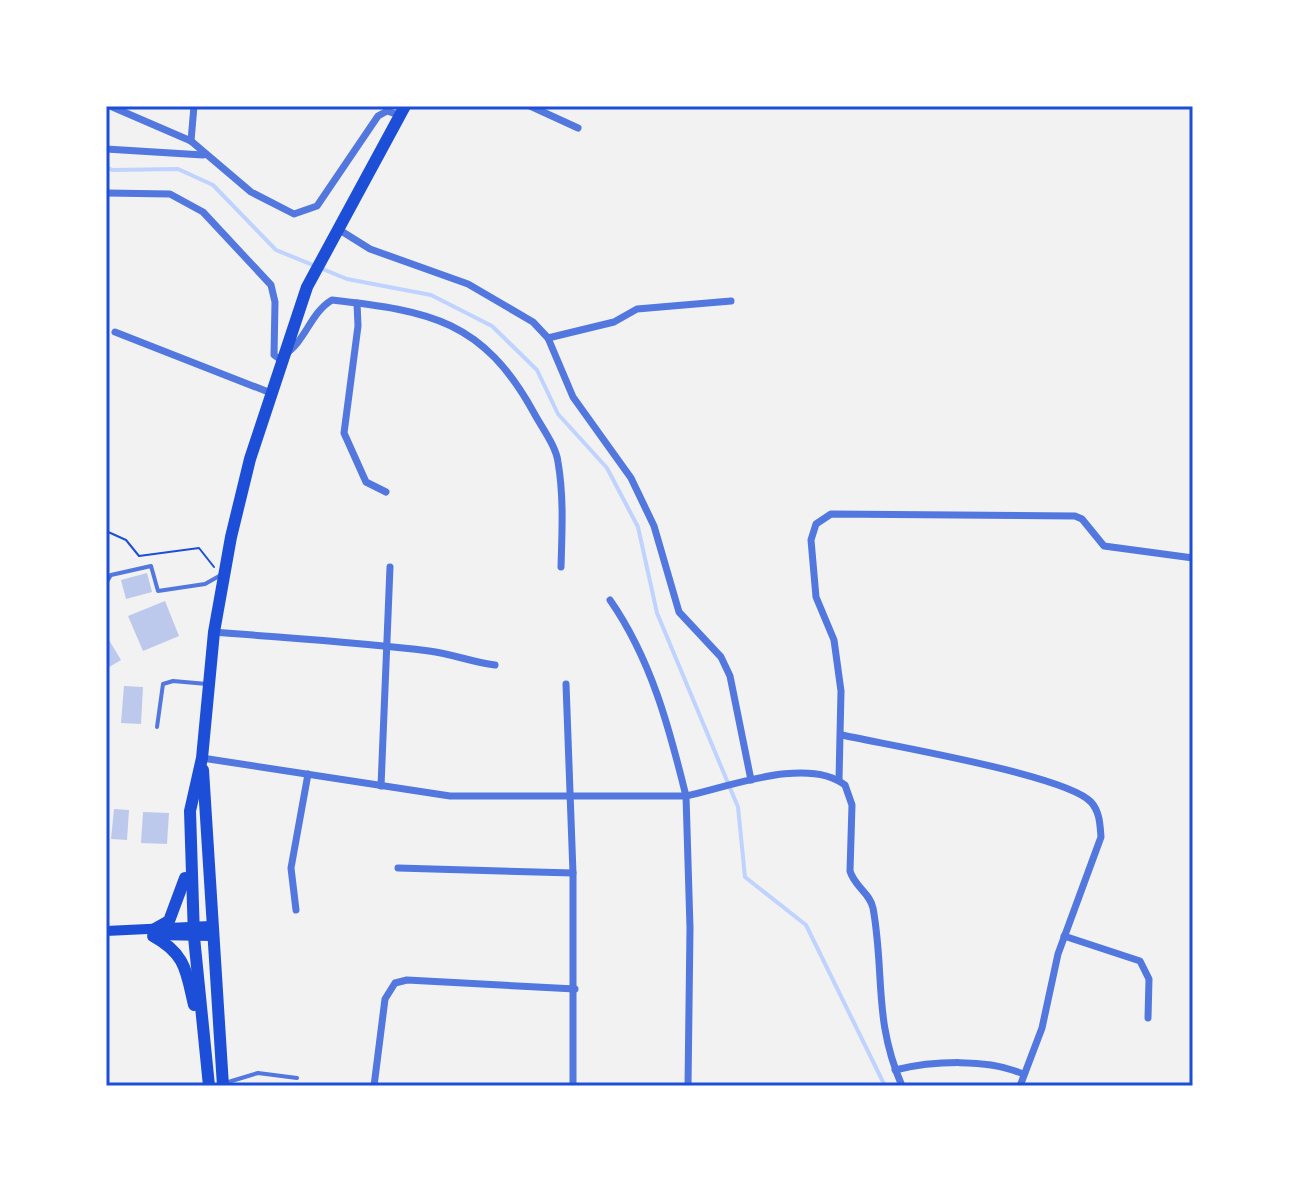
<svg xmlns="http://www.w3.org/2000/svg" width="1299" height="1192" font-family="'Times New Roman',serif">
	<rect width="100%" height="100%" fill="#f2f2f2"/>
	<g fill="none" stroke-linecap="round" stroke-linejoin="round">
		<path stroke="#bfd3fe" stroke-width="4" d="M106 167 112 170 178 169 213 185 276 250 347 279 431 295 492 326 537 370 558 414 607 468 638 527 657 613 738 807 745 877 806 925 885 1086"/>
	</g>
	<g fill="#bdc9ec">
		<path d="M147 573 152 592 126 599 121 580Z"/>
		<path d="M165 601 179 636 143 651 128 616Z"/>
		<path d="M106 635 121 660 106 669Z"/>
		<path d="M124 686 143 687 141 724 121 723Z"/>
		<path d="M114 809 129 810 127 840 111 839Z"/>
		<path d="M143 812 169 813 167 844 141 843Z"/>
	</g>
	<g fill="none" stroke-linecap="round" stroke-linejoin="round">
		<path stroke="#1d4ed8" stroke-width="2" d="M106 531 126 540 139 556 199 548 214 567"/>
		<g stroke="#5277de" stroke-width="4">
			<path d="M106 583 111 575 151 566 158 591 205 584 221 575"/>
			<path d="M157 727 163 684 173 681 207 684"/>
			<path d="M225 1083 258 1073 297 1078"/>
		</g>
		<g stroke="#5277de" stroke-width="7">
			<path d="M110 106 191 141 251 192 294 214 317 206 378 116 387 111 399 115"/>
			<path d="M530 106 578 128"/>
			<path d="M191 141 194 106"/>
			<path d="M106 149 203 155"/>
			<path d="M106 193 170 194 203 212 271 285 275 302 274 355 281 360"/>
			<path d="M338 229 370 249 468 284 533 322 548 338 573 397 631 478 654 526 679 612 721 657 730 676 751 780"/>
			<path d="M357 303 358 326 344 433 366 482 386 492"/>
			<path d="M115 332 271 393"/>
			<path d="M548 338 614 322 637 309 731 301"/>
			<path d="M284 355C306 341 310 313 332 300 430 311 483 320 534 413 542 428 556 446 558 462 564 497 562 532 561 567"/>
			<path d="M610 600C651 659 669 727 686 796 728 787 808 756 845 785L852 805 850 871C854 886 870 893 873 908 885 974 873 1019 902 1086"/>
			<path d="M214 632C286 638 358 642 429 651 453 654 471 662 495 665"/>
			<path d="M566 684 573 873V1086"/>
			<path d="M842 735C887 745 1066 775 1091 802 1100 812 1100 825 1101 837L1058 954 1042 1028 1020 1086"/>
			<path d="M202 758 450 796H686L690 928 688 1086"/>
			<path d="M839 780 841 691 834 640 816 597 811 540 816 524 831 514 1075 516 1082 519 1104 546 1193 558"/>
			<path d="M381 786 390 567"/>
			<path d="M398 868 573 873"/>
			<path d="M296 910 291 868 308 774"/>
			<path d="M1064 936 1140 961 1149 979 1148 1018"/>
			<path d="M895 1070C932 1061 988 1058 1023 1074"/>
			<path d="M374 1086 385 999 395 983 407 980 575 989"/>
		</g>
		<g stroke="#1d4ed8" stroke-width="10">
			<path d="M106 931 210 926"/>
			<path d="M153 935 211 936"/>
		</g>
		<g stroke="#1d4ed8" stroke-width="12">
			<path d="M203 770 223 1086"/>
			<path d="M153 930 169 921 185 878"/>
			<path d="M153 936C186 954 186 971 194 1005"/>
			<path d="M209 1086 194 937 190 811 202 758 214 632 231 537 250 459 307 287 405 106"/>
		</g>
	</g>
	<rect width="1299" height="1192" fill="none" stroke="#ffffff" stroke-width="216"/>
	<rect x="108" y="108" width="1083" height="976" fill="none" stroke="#1d4ed8" stroke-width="3"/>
</svg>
